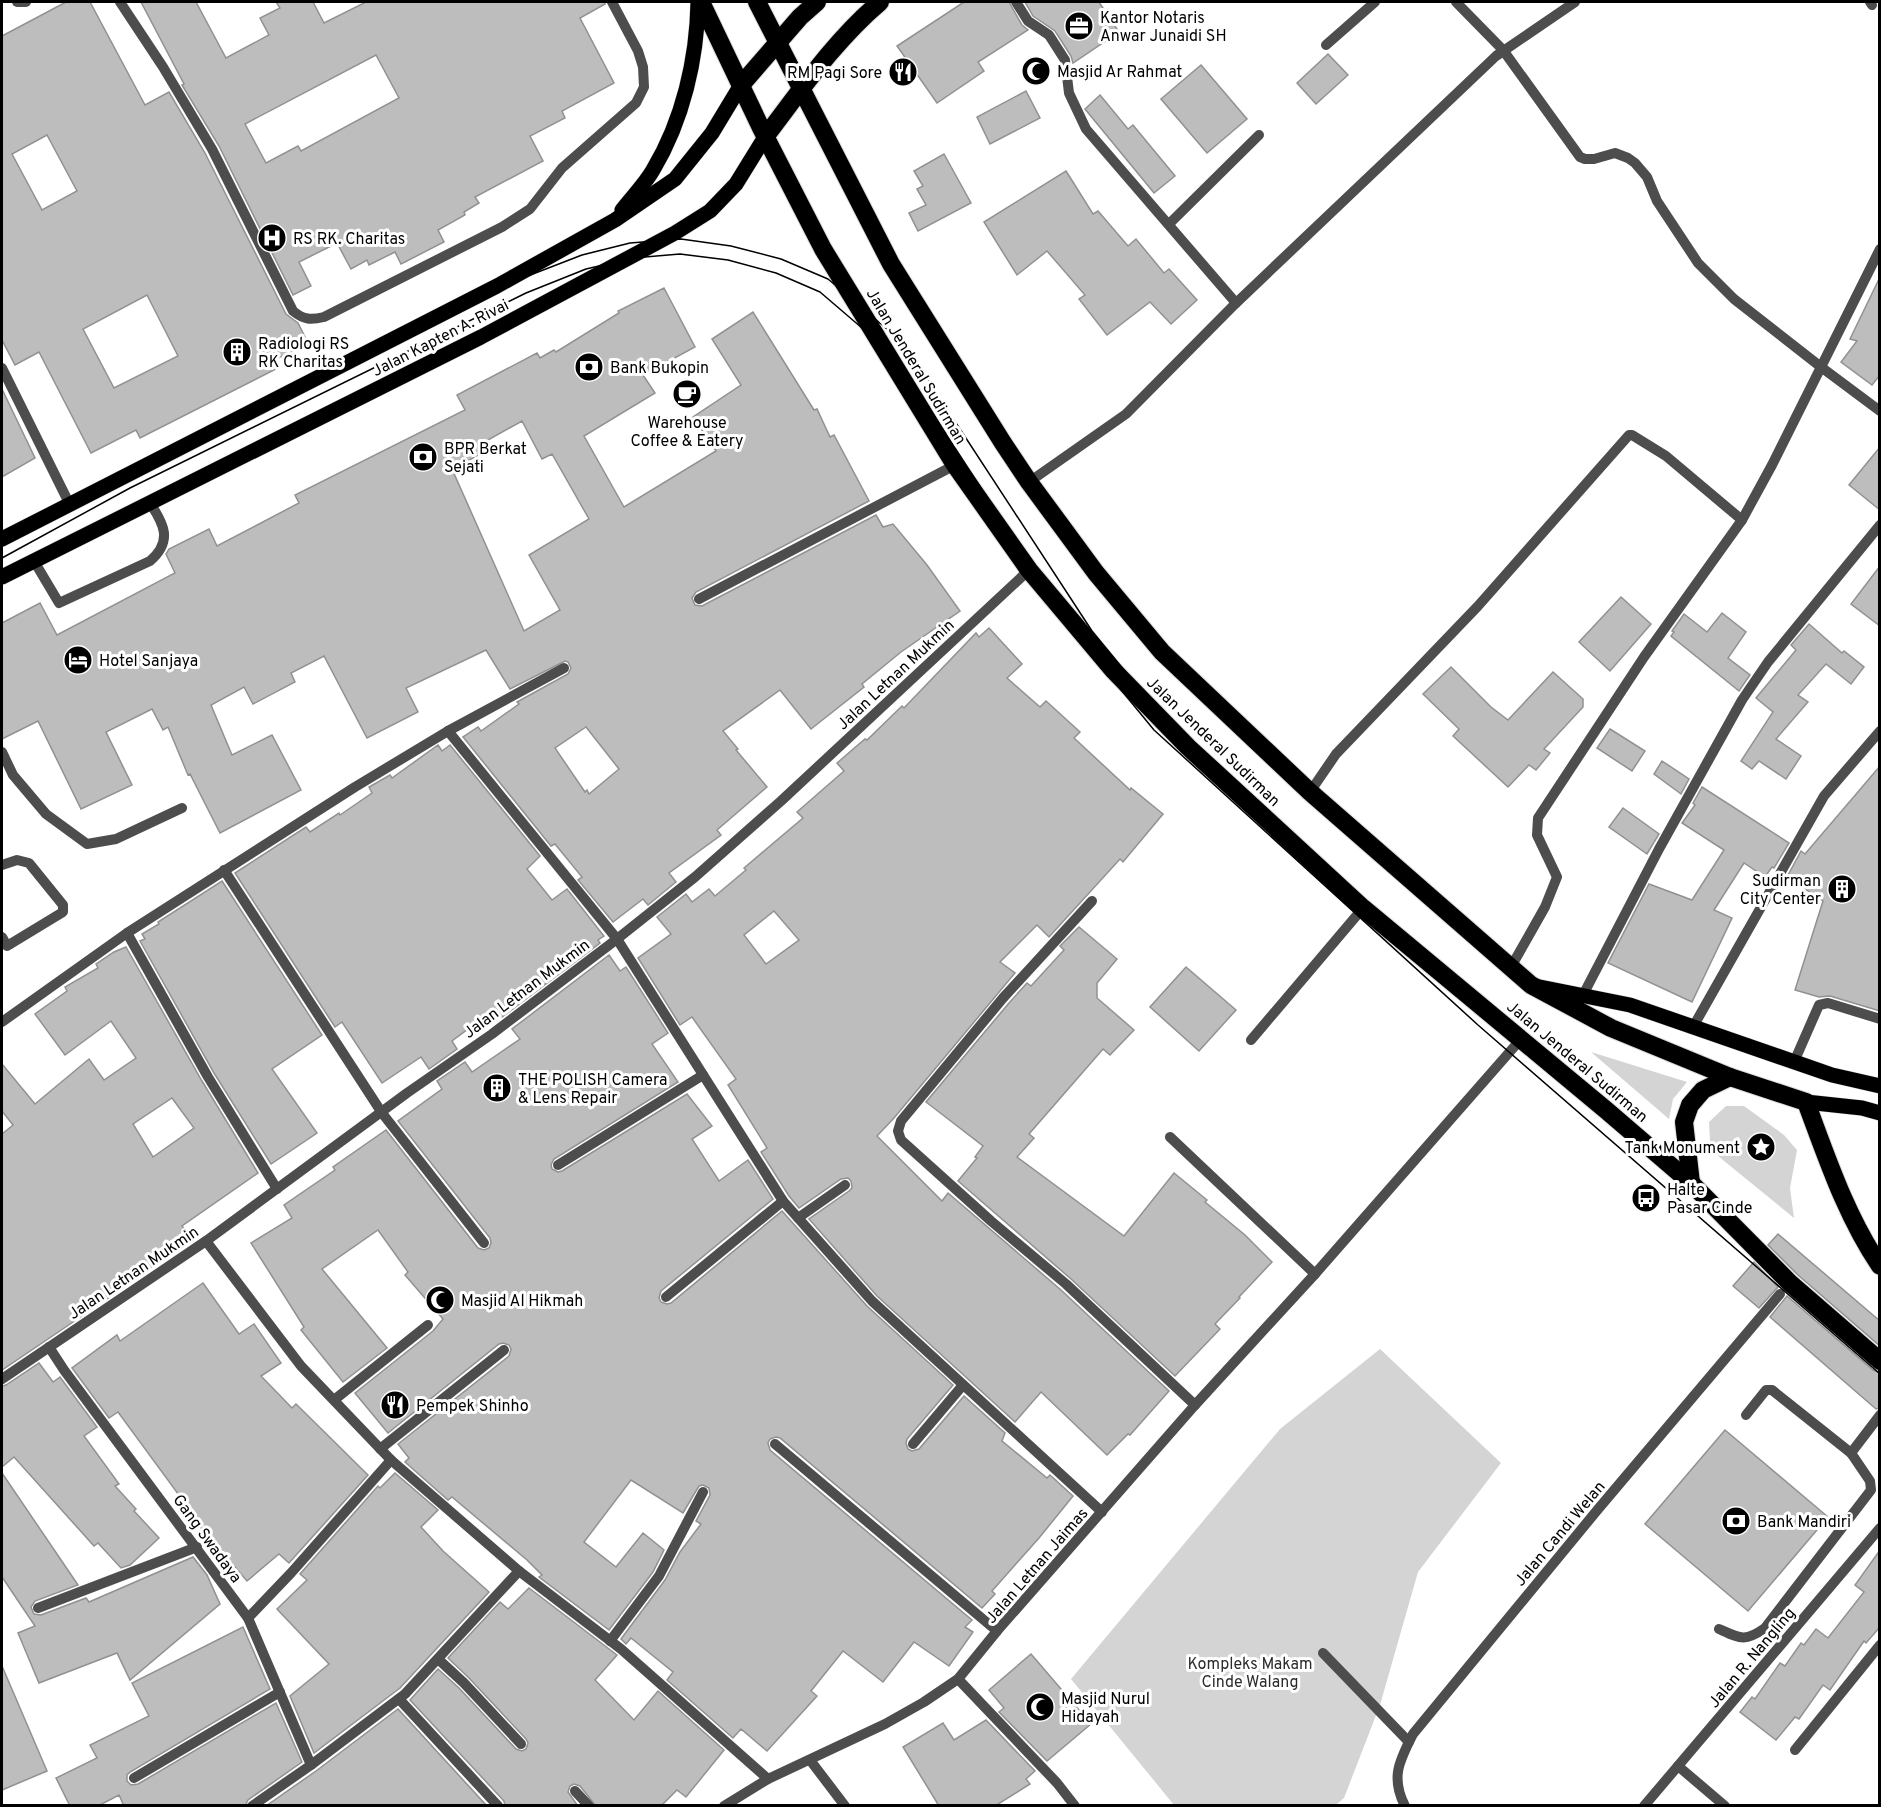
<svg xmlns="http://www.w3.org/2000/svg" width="1881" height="1807" font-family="Overpass,sans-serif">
	<rect width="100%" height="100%" fill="#fff"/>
	<g fill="#d4d4d4">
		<path d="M1591 1052 1687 1082 1673 1099 1669 1119Z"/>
		<path d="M1726 1106H1744L1784 1135 1797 1150 1790 1188 1794 1218 1718 1156 1710 1141 1709 1122Z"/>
		<path d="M1380 1349 1501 1463 1418 1572 1380 1705 1344 1798 1336 1805H1174L1071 1679 1280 1429Z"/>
	</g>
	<g fill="#bdbdbd" stroke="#919191" stroke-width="1.5" fill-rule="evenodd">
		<path d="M66 2H90L145 105 169 92 205 153 286 314 298 323 308 343 274 360 278 368 140 438 136 430 91 453 39 352 15 365 2 340V36ZM47 135 77 191 42 210 12 154ZM147 295 178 356 114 388 83 329Z"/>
		<path d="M141 2H196L226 58 269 35 260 18 280 8 276 2H313L324 23 366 2H605V4L580 18 614 83 562 111 565 118 530 136 543 161 475 197 479 203 464 212 465 215 438 230 444 242 401 264 395 252 369 265 367 260 351 269 337 243 299 262 311 286 293 295 219 146 182 85 184 84ZM376 55 399 98 301 151 298 146 266 163 245 124Z"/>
		<path d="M964 2H1009L1022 25 1028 30 978 62 984 71 937 103 897 46Z"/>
		<path d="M1025 2H1099L1119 32 1073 63 1071 56 1055 31 1033 16Z"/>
		<path d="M1328 54 1348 75 1316 104 1297 83Z"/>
		<path d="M1201 65 1247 119 1207 153 1161 99Z"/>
		<path d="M1026 91 1040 118 990 144 977 117Z"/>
		<path d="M1100 95 1128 129 1133 125 1175 176 1154 193 1085 109Z"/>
		<path d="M944 154 971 203 918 231 909 213 926 205 917 189 923 186 914 171Z"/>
		<path d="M1066 171 1093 214 1098 211 1128 246 1136 239 1164 273 1169 269 1197 300 1171 324 1150 302 1107 335 1079 299 1085 295 1047 251 1017 275 984 222Z"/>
		<path d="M1880 277V375L1872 385 1841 362 1857 341 1850 339Z"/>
		<path d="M664 288 695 347 643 375 655 393 584 436 624 507 716 451 693 417 741 385 712 339 753 312 814 410 817 409 830 437 834 435 869 501 696 592 692 598 695 605 702 606 876 515 883 527 893 524 927 565 960 611 901 652 862 684 864 687 811 729 780 690 723 731 738 749 736 750 767 787 717 830 721 835 669 873 676 882 648 905 643 899 613 922 578 880 582 877 555 844 551 846 463 737 478 727 481 731 519 704 517 702 568 674 571 668 568 662 565 661 510 689 486 650 406 688 418 712 367 738 324 656 291 673 295 682 253 704 244 687 211 705 232 755 272 735 301 790 220 833 190 774 188 775 168 727 163 730 152 709 106 732 132 785 81 809 38 721 2 739V623L40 603 57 635 175 573 166 554 169 549 209 529 217 546 299 503 295 495 465 410 457 395 537 353 540 358 554 350 556 352 619 313 618 311ZM522 421 542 459 552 454 589 519 529 555 560 610 524 631 452 469 483 453 479 445ZM586 727 619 769 589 794 587 790 585 792 555 748Z"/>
		<path d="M2 389 35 458 2 477Z"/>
		<path d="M1880 447V510L1849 485Z"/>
		<path d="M1880 566V626L1851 604Z"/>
		<path d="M1621 597 1651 624 1610 671 1579 642Z"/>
		<path d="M1722 613 1746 632 1728 658 1750 675 1739 691 1671 636 1674 632 1672 631 1684 614 1707 632Z"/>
		<path d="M1809 624 1842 653 1844 651 1864 667 1851 684 1826 664 1798 695 1808 702 1776 739 1801 756 1786 779 1759 761 1752 769 1741 761 1773 712 1756 698 1796 650 1791 645Z"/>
		<path d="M989 628 1022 664 1007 678 1040 707 1046 701 1080 732 1074 738 1130 790 1131 788 1163 814 1123 862 1120 859 1049 937 1037 925 1000 962 1015 973 894 1118 877 1136 942 1201 948 1193 1061 1290 1169 1391 1130 1435 1128 1434 1107 1455 1041 1392 1015 1422 877 1296 809 1219 849 1191 852 1188 851 1181 848 1178 841 1179 799 1208 789 1196 761 1152 767 1148 728 1085 736 1079 692 1017 680 1025 638 958 671 934 657 917 686 894 692 902 709 889 715 896 746 870 744 868 803 818 797 812 844 771 837 763 865 739 867 740 902 706 904 708 976 633 979 637ZM774 911 799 940 766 964 744 935Z"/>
		<path d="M1451 667 1491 707 1508 720 1553 672 1583 699V707L1544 749 1550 753 1536 770 1529 765 1508 787 1453 736 1459 729 1423 694Z"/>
		<path d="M1610 729 1645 751 1632 771 1597 748Z"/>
		<path d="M438 745 442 751 450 745 540 856 527 869 552 900 567 889 604 936 598 940 600 943 502 1017 495 1009 452 1041 457 1049 429 1069 421 1057 382 1083 342 1022 335 1027 235 873 306 827 310 832 339 813 340 815 372 793 369 787 390 775 392 778Z"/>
		<path d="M1662 761 1689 779 1681 794 1654 774Z"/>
		<path d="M1880 766V1011L1830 996 1819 997 1795 990 1823 901 1787 877 1801 851 1805 854Z"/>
		<path d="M1702 787 1789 843 1774 868 1772 867 1765 877 1744 863 1714 910 1732 918 1692 1002 1608 963 1649 884 1692 900 1724 850 1682 823 1695 805 1693 803Z"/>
		<path d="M1623 808 1659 834 1647 854 1609 827Z"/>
		<path d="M222 881 322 1035 272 1069 317 1133 271 1164 214 1073 140 941 145 939 142 934 159 924 158 922Z"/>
		<path d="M1079 927 1117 959 1097 983V998L1134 1030 1110 1055 1103 1049 1029 1134 1034 1138 1017 1157 1124 1236 1174 1173 1207 1200 1205 1202 1245 1235 1272 1262 1239 1297 1240 1298 1215 1324 1220 1329 1175 1376 1071 1279 958 1181 977 1158 975 1157 983 1146 926 1102 1009 1003 1027 983 1031 986 1064 950 1060 946Z"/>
		<path d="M126 947 202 1081 258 1173 182 1226 191 1238 110 1297 2 1370V1134L13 1125 2 1111V1064L35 1104 89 1059 104 1080 136 1058 111 1021 65 1055 35 1014 67 991 65 987 98 968 96 964 114 952ZM172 1098 194 1128 153 1157 133 1124Z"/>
		<path d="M609 955 620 971 626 967 668 1033 652 1044 678 1082 554 1159 551 1165 552 1169 558 1172 562 1171 687 1094 712 1126 692 1139 719 1181 748 1160 773 1199 661 1291 659 1298 661 1302 667 1304 671 1303 782 1211 867 1306 953 1385 907 1439 906 1443 908 1449 912 1451 919 1449 964 1396 1005 1433 1002 1441 1047 1478 1050 1475 1073 1496 1039 1538 992 1591 995 1594 982 1608 780 1438 776 1437 770 1439 768 1443 770 1450 972 1620 965 1627 973 1632 949 1666 914 1642 883 1682 843 1651 811 1691 817 1696 767 1751 741 1729 733 1738 667 1680 673 1672 631 1638 626 1644 621 1639 665 1580 680 1552 701 1524 696 1521 710 1495 709 1488 703 1485 699 1486 683 1513 631 1480 584 1542 616 1567 643 1533 664 1550 653 1572 609 1630 539 1577 542 1575 527 1560 452 1497 448 1500 405 1462 409 1458 398 1444 509 1356 511 1349 509 1345 503 1343 499 1344 388 1433 355 1393 433 1331 443 1319 405 1275 408 1272 378 1230 322 1269 387 1348 343 1382 301 1330 304 1327 251 1243 292 1218 284 1205 335 1170 333 1167 386 1130 478 1248 484 1250 489 1248 491 1243 490 1238 398 1121 442 1089 437 1081 465 1062 472 1072 520 1039 512 1029Z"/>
		<path d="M1186 967 1236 1010 1199 1051 1150 1007Z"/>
		<path d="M1778 1234 1880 1321V1346L1798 1275 1768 1245Z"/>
		<path d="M1754 1262 1778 1287 1759 1308 1733 1286Z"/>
		<path d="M203 1283 239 1334 254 1324 281 1363 261 1376 292 1408 296 1404 368 1475 289 1563 279 1554 247 1581 184 1508 187 1506 118 1412 109 1418 72 1368 117 1335 120 1341Z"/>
		<path d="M1787 1296 1873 1370 1880 1372V1408L1876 1409 1770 1317Z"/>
		<path d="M39 1363 53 1382 60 1377 97 1427 84 1436 119 1484 115 1486 136 1509 134 1511 159 1538 130 1565 121 1568 98 1543 94 1546 14 1457 2 1467V1386L6 1385Z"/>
		<path d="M1725 1430 1828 1517 1748 1611 1645 1524Z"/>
		<path d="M2 1473 78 1585 35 1601 31 1607 34 1614 41 1615 86 1598 89 1602 193 1557 207 1575 220 1604 130 1680 117 1653 39 1683 18 1633 35 1626 2 1577Z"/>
		<path d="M395 1473 438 1510 421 1527 443 1551 489 1592 400 1688 314 1753 290 1696 329 1664 277 1609 307 1580 300 1574 378 1486 380 1488Z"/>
		<path d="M1880 1550V1627L1866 1643 1864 1641 1830 1690 1823 1685 1799 1719 1795 1717 1776 1740 1740 1712 1752 1697 1755 1699 1780 1663 1785 1666 1801 1643 1804 1645 1816 1629 1828 1638 1864 1592 1855 1585Z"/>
		<path d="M529 1588 617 1655 595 1680 634 1720 658 1691 724 1750 686 1797 677 1790 661 1806H596L580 1786 574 1784 570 1786 568 1792 578 1806H505L504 1801 410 1700 438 1669 459 1688 516 1749 522 1751 526 1749 528 1743 526 1739 469 1678 448 1658 500 1602 508 1609Z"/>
		<path d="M243 1627 270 1689 130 1772 127 1775V1781L131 1785 138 1784 276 1703 302 1762 248 1800 245 1806H124L119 1795 98 1806H70L56 1778 97 1758 90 1745 149 1716 132 1683Z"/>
		<path d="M1031 1654 1091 1724 1047 1761 999 1712 1004 1708 989 1690Z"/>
		<path d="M2 1666 47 1771 2 1790Z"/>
		<path d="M398 1709 487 1806H266L316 1771Z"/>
		<path d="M986 1720 1035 1771 1026 1779 1030 1784 995 1806H939L903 1747 943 1723 954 1740Z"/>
	</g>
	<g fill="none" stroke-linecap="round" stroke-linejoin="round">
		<g stroke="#dbdbdb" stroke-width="16">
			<g id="major">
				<path d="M622 210C632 197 645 184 653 170 683 120 697 59 698 2"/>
				<path d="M2 539 497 286 615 220 675 179 712 133 741 85"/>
				<path d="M2 577 481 337 675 233 710 211 736 184 765 137"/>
				<path d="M1540 987 1630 1005 1832 1075 1880 1086"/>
				<path d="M1806 1102 1862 1108 1880 1113"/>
			</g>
		</g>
		<g stroke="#dbdbdb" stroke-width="20">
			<g id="highway">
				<path d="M701 2 761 128 823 249 955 465 1029 570 1113 670 1188 747 1363 908 1606 1110 1691 1183 1790 1283 1880 1361"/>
				<path d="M757 2 891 264 1003 443 1029 482 1096 573 1162 652 1310 792 1531 985 1611 1028 1730 1077 1806 1102C1827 1158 1846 1216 1880 1266"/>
				<path d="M741 85 800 17 817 2"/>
				<path d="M765 137C801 90 835 40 880 2"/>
				<path d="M1691 1183 1684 1122 1690 1105 1703 1090 1730 1077"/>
			</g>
		</g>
		<g stroke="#4d4d4d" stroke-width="10">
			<path d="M17 2H26"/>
			<path d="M120 2 163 67 212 149 293 311C304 320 311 320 324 317L502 227 530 209 562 168 636 103 644 87 643 67 638 51 612 2"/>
			<path d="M1016 2 1028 21 1049 35 1065 60 1069 93 1086 129 1236 303"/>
			<path d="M1456 2 1503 50 1580 157 1585 159H1594L1615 153 1628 158 1635 163 1647 177 1657 201 1698 263 1734 299 1821 367 1880 411"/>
			<path d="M1870 2 1872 5"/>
			<path d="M1326 45 1375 2"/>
			<path d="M1169 224 1259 135"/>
			<path d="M2 368 70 505"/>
			<path d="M1029 482 1126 414 1236 303 1496 56 1575 2"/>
			<path d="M34 561 59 603 150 561C173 541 164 524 150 503"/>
			<path d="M699 599 955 465"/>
			<path d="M448 731 617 939 783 1201 872 1301 1102 1512"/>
			<path d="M2 752 13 775 46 814 87 844 116 839 182 808"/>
			<path d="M1310 792 1336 754 1478 606 1629 435H1632L1666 456 1742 520"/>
			<path d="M2 865 17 860 29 863 63 905V912L7 946 2 937"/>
			<path d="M224 870 382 1113 484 1243"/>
			<path d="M1092 901 1003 998 901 1121 898 1131 901 1140 991 1221 1066 1284 1195 1405"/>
			<path d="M127 933 208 1077 277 1189"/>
			<path d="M1511 967 1545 907 1557 877 1537 835 1538 818 1644 657 1742 520 1772 465 1880 249"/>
			<path d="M1583 995 1659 849 1742 700 1768 662 1880 525"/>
			<path d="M2 1022 127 933 355 787 448 731 564 668"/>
			<path d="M1693 1027 1824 796 1880 731"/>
			<path d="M1251 1040 1363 908"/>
			<path d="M1794 1062 1819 1005 1828 1003 1880 1019"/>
			<path d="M1170 1137 1315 1274"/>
			<path d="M558 1165 703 1075"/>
			<path d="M798 1218 845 1185"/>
			<path d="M206 1241 301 1366 391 1460 519 1571 621 1649 768 1779"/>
			<path d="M666 1297 783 1201"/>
			<path d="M49 1347 64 1370 248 1618 311 1765"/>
			<path d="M2 1379 206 1241 407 1093 492 1034 617 939 695 877 781 801 1029 570"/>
			<path d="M334 1400 428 1325"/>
			<path d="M1746 1415 1766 1390H1772L1851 1453"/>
			<path d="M775 1444 997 1631"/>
			<path d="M913 1444 963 1385"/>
			<path d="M380 1449 504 1350"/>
			<path d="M38 1608 197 1547"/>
			<path d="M248 1618 291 1573 391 1460"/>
			<path d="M1719 1629C1741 1639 1745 1642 1765 1628L1871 1490 1870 1481 1851 1453 1880 1415"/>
			<path d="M610 1641 659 1576 703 1492"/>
			<path d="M1323 1653 1409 1742"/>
			<path d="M438 1659 464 1683 521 1744"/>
			<path d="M958 1679 1057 1783 1075 1806"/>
			<path d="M399 1699 498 1806"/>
			<path d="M1795 1750 1880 1645"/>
			<path d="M810 1760 845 1806"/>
			<path d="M1678 1766 1725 1806"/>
			<path d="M134 1778 280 1692"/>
			<path d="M575 1791 589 1806"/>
			<path d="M252 1806 311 1765 405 1694 519 1571"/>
			<path d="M724 1806 768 1779 885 1724 924 1702 958 1679 997 1631 1195 1405 1315 1274 1521 1039"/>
			<path d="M1405 1806C1390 1777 1400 1760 1413 1734L1599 1508 1780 1294"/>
			<path d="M1644 1806 1880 1528"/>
		</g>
		<use href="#major" stroke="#000" stroke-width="15"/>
		<use href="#highway" stroke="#000" stroke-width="18"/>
		<g stroke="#000" stroke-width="1.5">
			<path d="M2 541 124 475 520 279 582 255 630 243 681 239 731 246 781 259 828 279 894 335 926 377 1092 631 1165 720 1487 1014 1880 1354"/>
			<path d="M2 558 130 488 526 293 586 269 633 258 680 254 728 260 776 273 820 292 883 346 914 385 1080 640 1154 730 1478 1025 1880 1374"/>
		</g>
	</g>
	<defs>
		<g id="office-disc" transform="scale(1.5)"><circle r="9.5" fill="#000" stroke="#fff"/><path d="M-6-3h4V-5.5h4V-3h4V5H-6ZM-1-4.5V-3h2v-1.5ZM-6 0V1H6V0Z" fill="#fff"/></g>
		<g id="mosque-disc" transform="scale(1.5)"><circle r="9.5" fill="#000" stroke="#fff"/><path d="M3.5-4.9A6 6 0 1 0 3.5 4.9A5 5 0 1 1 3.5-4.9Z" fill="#fff"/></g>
		<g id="restaurant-disc" transform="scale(1.5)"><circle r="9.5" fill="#000" stroke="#fff"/><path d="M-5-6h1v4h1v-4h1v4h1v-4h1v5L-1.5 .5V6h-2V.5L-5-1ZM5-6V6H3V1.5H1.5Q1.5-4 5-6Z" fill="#fff"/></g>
		<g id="hospital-disc" transform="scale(1.5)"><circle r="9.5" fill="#000" stroke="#fff"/><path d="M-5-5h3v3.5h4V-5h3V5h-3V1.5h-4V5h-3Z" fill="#fff"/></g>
		<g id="building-disc" transform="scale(1.5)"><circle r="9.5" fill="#000" stroke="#fff"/><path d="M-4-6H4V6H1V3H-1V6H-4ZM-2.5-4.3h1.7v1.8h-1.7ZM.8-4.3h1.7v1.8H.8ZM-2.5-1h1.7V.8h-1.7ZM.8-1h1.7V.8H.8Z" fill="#fff"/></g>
		<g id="bank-disc" transform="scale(1.5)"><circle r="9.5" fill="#000" stroke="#fff"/><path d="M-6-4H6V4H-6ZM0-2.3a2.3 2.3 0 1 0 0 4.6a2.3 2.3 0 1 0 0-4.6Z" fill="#fff"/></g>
		<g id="cafe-disc" transform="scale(1.5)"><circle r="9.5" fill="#000" stroke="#fff"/><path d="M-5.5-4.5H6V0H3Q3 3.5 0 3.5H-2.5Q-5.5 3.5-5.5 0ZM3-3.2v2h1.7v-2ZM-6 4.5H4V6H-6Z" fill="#fff"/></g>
		<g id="hotel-disc" transform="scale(1.5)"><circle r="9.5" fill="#000" stroke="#fff"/><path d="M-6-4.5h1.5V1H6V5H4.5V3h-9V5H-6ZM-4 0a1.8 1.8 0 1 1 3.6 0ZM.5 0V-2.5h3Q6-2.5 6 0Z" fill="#fff"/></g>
		<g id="sight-disc" transform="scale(1.5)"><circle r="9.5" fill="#000" stroke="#fff"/><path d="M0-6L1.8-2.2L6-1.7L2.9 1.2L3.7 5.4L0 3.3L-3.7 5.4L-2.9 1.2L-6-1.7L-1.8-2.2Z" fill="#fff"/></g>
		<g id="bus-disc" transform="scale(1.5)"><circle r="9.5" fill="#000" stroke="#fff"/><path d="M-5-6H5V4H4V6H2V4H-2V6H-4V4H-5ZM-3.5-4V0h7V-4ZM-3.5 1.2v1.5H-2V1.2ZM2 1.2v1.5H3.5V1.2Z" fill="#fff"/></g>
	</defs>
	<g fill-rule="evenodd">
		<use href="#office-disc" x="1079" y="26"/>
		<use href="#mosque-disc" x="1036" y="71"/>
		<use href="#restaurant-disc" x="903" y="72"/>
		<use href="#hospital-disc" x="272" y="238"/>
		<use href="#building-disc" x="237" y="352"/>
		<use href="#bank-disc" x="589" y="367"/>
		<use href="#cafe-disc" x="687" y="394"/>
		<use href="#bank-disc" x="423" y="457"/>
		<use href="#hotel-disc" x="78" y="660"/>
		<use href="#building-disc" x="1842" y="889"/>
		<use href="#building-disc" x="497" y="1088"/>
		<use href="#sight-disc" x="1761" y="1147"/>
		<use href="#bus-disc" x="1646" y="1198"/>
		<use href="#mosque-disc" x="440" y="1300"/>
		<use href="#restaurant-disc" x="395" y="1405"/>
		<use href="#bank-disc" x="1736" y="1521"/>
		<use href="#mosque-disc" x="1040" y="1707"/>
	</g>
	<g text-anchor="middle" stroke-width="6" stroke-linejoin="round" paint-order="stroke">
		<g font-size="16" fill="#000" stroke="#fff" text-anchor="start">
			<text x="1100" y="23">Kantor Notaris<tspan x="1100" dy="18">Anwar Junaidi SH</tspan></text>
			<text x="1057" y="77">Masjid Ar Rahmat</text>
			<text x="882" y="78" text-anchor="end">RM Pagi Sore</text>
			<text x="293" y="244">RS RK. Charitas</text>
			<text x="258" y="349">Radiologi RS<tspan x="258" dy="18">RK Charitas</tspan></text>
			<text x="610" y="373">Bank Bukopin</text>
			<text x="687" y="428" text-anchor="middle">Warehouse<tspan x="687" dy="18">Coffee &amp; Eatery</tspan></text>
			<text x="444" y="454">BPR Berkat<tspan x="444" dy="18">Sejati</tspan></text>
			<text x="99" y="666">Hotel Sanjaya</text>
			<text x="1821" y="886" text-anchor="end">Sudirman<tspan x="1821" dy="18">City Center</tspan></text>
			<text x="518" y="1085">THE POLISH Camera<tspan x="518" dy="18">&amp; Lens Repair</tspan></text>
			<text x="1740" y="1153" text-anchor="end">Tank Monument</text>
			<text x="1667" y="1195">Halte<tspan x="1667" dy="18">Pasar Cinde</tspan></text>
			<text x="461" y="1306">Masjid Al Hikmah</text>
			<text x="416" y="1411">Pempek Shinho</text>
			<text x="1757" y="1527">Bank Mandiri</text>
			<text x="1061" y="1704">Masjid Nurul<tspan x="1061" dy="18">Hidayah</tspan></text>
		</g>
		<g font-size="16" fill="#000" stroke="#fff">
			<text transform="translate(440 337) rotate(-27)" y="6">Jalan Kapten A. Rivai</text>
			<text transform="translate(917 366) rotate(59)" y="6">Jalan Jenderal Sudirman</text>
			<text transform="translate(895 674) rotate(-43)" y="6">Jalan Letnan Mukmin</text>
			<text transform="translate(1214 741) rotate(44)" y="6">Jalan Jenderal Sudirman</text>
			<text transform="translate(526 988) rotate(-37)" y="6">Jalan Letnan Mukmin</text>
			<text transform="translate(1578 1061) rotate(40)" y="6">Jalan Jenderal Sudirman</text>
			<text transform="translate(133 1272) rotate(-34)" y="6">Jalan Letnan Mukmin</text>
			<text transform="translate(1559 1533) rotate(-50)" y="6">Jalan Candi Welan</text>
			<text transform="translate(208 1538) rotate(54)" y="6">Gang Swadaya</text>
			<text transform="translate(1036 1565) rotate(-49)" y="6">Jalan Letnan Jaimas</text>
			<text transform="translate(1751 1657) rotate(-50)" y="6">Jalan R. Nangling</text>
		</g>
		<g font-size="16" fill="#2b2b2b" stroke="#fff">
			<text x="1250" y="1669">Kompleks Makam<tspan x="1250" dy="18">Cinde Walang</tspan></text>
		</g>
	</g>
	<rect width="1881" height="1807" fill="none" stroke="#000000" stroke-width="6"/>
</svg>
